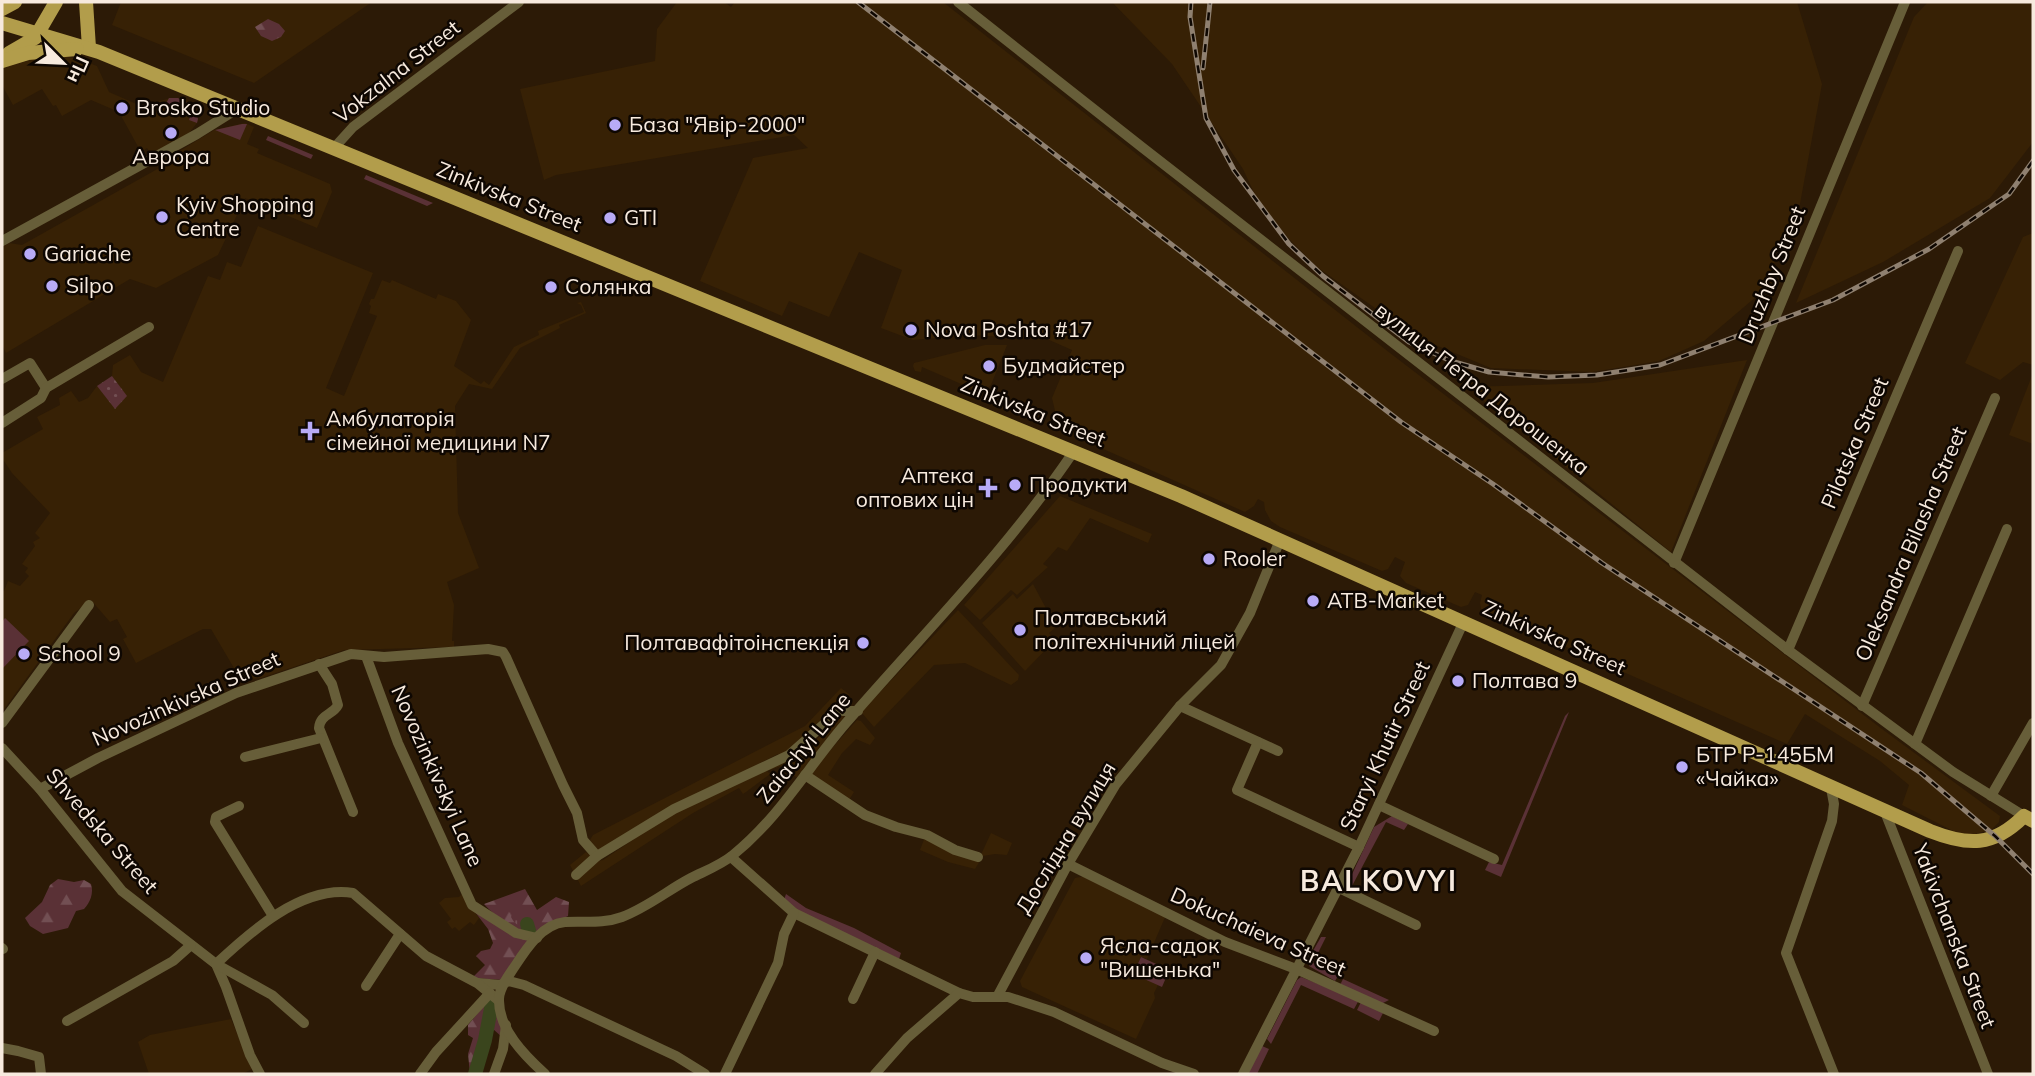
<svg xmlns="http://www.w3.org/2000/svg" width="2035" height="1076" font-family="Mulish,sans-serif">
	<defs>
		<pattern id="forest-firs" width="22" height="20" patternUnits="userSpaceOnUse" patternTransform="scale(1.75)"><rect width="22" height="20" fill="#5a3136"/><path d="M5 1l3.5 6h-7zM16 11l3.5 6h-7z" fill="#724f53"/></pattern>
		<pattern id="wetland-marsh" width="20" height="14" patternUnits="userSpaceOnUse" patternTransform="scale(1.75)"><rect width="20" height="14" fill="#5a3136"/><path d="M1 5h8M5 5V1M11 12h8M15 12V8" fill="none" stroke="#724f53"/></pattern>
		<pattern id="park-dots" width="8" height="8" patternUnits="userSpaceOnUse" patternTransform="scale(1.75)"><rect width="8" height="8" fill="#5a3136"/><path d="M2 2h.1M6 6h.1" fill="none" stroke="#724f53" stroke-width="1.8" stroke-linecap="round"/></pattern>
	</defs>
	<rect width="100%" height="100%" fill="#2c1a06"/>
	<g fill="#372105">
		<path d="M121 2H372L254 83 112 25Z"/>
		<path d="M677 2H724L731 7 735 2H943L1390 353 1882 729 2000 816 1999 822 1992 829 1972 835 1955 832 1902 805 1909 785 1880 761 1805 714 1787 744 1485 611 1481 609 1480 603 1482 595 1475 592 1468 605 1461 607 1406 583 1400 576 1405 562 1395 557 1388 569 1382 571 1280 527 1271 521 1265 510 1264 502 1258 499 1254 506 1245 512 1074 436 1066 430 1065 419 1056 415 1052 398 1072 350 1047 339 968 335 913 340 881 328 902 270 859 252 829 317 789 301 782 316 700 281 753 158 808 148 794 135 556 175 544 180 520 89 655 61 657 29Z"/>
		<path d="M1112 2H1797L1822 84 1797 220 1757 296 1704 341 1659 361 1592 372 1491 368 1416 337 1317 267 1288 238 1257 199 1243 169 1172 64Z"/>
		<path d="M1928 2H2033V142L1990 198 1883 262 1796 303 1914 17Z"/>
		<path d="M51 54 79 59 97 66 109 92 141 106 171 98 186 100 194 106 198 119 197 123 189 133 151 155 147 148 141 152 119 112 91 100 62 116 56 105 53 106 42 89 13 105 2 85V68Z"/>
		<path d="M245 123 254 127 247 144 259 149 257 153 330 184 332 192 317 228 245 198 218 255 156 288 130 279 6 353 2 345V247L9 243 22 245 177 158 178 152 214 130Z"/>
		<path d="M258 226 373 273 326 388 344 396 377 316 369 313 371 306 369 304 371 299H374L382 280 390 283 392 280 436 299 438 294 456 301 471 320 454 366 481 384 484 381 489 385 514 347 539 335 538 331 584 312 581 305 577 303 581 302 586 313 559 325 560 328 520 348 492 389 469 384 455 406 458 513 479 568 447 582 454 605 452 641H454V647L344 650 261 678 241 680 211 629H203L136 663 123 639 127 637 117 619 110 622 91 600 74 613 2 712V591H4L8 581 20 586 29 576 25 572 28 568 22 564 35 546 33 542 40 538 35 533 50 513 12 473 2 458V453L43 429 37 417 60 405 59 398 71 391 79 402 88 398 97 386 115 408 126 396 112 376 113 365 130 355 141 372 163 382 208 276 220 280 227 262 241 267Z"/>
		<path d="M2033 233V365L2023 362 2000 380 1965 363 2023 237Z"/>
		<path d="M985 345H1007L991 385 982 393 922 367 921 372 915 371 913 366 914 363Z"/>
		<path d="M1747 360 1671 552 1467 387 1593 383Z"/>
		<path d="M2033 373V444L2009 435Z"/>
		<path d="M1060 496 1152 534 1148 543 1090 518 1067 551 1058 547 1043 564 1048 567 1017 595 1011 590 980 620 964 605Z"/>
		<path d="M1033 584 1056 627 1049 633 1055 640 1025 671 982 623 1013 594 1017 599Z"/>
		<path d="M958 610 1019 675 1018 680 1011 685 965 663 934 665 874 727 861 712Z"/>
		<path d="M841 688 850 695 814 732 779 756 778 754 721 783 599 850 593 849 590 840 593 835 805 726Z"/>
		<path d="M841 715 848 718 799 779 781 766 767 771 770 774 746 792 743 794 739 788 693 813 581 886 570 865 586 852 598 861 603 860 671 814 795 756 809 747Z"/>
		<path d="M857 720 861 721 875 738 870 745 856 739 842 753 828 775 854 792 847 803 809 774Z"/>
		<path d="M991 833 1012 843 1007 855 995 854 983 856 975 869 948 862 920 850 925 837 979 859Z"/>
		<path d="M1086 876 1166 915 1147 959 1141 957 1133 973 1158 985 1154 993 1155 998 1136 1039 1022 987 1020 981 1075 878Z"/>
		<path d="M462 894 479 918 474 925 470 922 459 931 455 927 452 929 447 922 451 919 439 903 445 898 459 897Z"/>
		<path d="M231 1019 252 1069 242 1074H149L138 1042 150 1035Z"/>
	</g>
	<g fill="#5a3136">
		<path d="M169 98H178L194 106 198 119 197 123 189 120 190 117 165 105Z"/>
		<path d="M242 124H247L240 140 215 130Z"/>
		<path d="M268 136 313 155 311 159 266 140Z"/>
		<path d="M366 175 433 203 427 206 364 179Z"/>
		<path d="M5 618 29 641 2 669V622Z"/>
		<path d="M1569 712 1501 877 1485 870 1489 862 1502 865 1565 716Z"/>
		<path d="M1392 816 1408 824 1404 830 1386 822 1352 886 1347 885 1374 827Z"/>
		<path d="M786 894 806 908 854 928 901 953 899 959 798 911 784 900Z"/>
		<path d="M1321 937H1326L1313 963 1338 976 1335 981 1309 966 1310 956Z"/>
		<path d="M1141 957 1165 968 1164 971 1168 973 1162 987 1133 974Z"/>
		<path d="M1301 977 1359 1000 1354 1009 1301 985 1271 1044 1267 1039 1297 980Z"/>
		<path d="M1343 979 1389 1000 1381 1004 1340 985Z"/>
		<path d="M1361 1002 1383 1013 1379 1021 1357 1010Z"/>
		<path d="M1262 1046 1269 1049 1257 1074H1248Z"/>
	</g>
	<g fill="url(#forest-firs)">
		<path d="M268 19 279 24 285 31 281 37 272 41 261 36 255 27Z"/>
		<path d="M58 879 74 882 84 880 91 884C94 893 90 903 84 909L76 911 68 928 43 934 30 926 25 918 42 902 50 885Z"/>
		<path d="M525 889 537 910 556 897 569 902 568 916C558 920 549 928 538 932 519 937 496 917 484 904Z"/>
		<path d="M475 912 531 939 504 980 472 978 485 965 476 956 481 951 490 949 493 943 488 929Z"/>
		<path d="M489 1000C501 1011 501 1021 502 1037L493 1029 488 1038 478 1074H470L468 1054 473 1038 468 1035V1025Z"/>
	</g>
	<path fill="url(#wetland-marsh)" d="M518 911 531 920 530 926C522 929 515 925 511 917L513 913Z"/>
	<path fill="url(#park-dots)" d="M112 376 127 396 115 409 97 386Z"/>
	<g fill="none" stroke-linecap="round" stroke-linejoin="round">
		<g stroke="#3a451d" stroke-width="14">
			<path d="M527 924 530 934"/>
			<path d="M475 1074 485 1040 492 1003"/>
		</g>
		<g stroke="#675e39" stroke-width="10">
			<path d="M958 2 1143 148 1788 650 1953 772 2024 816"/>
			<path d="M334 148 353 127 519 2"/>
			<path d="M2 241 197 134 237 109"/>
			<path d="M2 379 30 363 46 388"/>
			<path d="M2 423 41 398 46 388 149 327"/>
			<path d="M1674 563 1905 2"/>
			<path d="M1788 650 1958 251"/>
			<path d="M366 656 398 743 472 905 516 933 537 938"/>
			<path d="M319 664 332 684 338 705C333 715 320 714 319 728L353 812"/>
			<path d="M1180 706 1278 751"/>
			<path d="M1862 706 1995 398"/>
			<path d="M2 723 89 605"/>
			<path d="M1258 742 1237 790 1359 847"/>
			<path d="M1915 744 2007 529"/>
			<path d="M2 748 40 789 122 891 216 964 226 987 250 1055 260 1074"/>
			<path d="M245 757 321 738"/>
			<path d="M805 775 865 815 896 827 927 835 955 850 978 857"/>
			<path d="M1831 788 1834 804 1832 821 1786 953 1834 1074"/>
			<path d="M40 789 98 758 236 693 351 654 384 657 488 649 503 652 506 657 563 785 577 813 583 840 597 856"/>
			<path d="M1991 796 2033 723"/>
			<path d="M1379 805 1494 859"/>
			<path d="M239 806 216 817 215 822 273 916"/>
			<path d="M1885 812 1988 1074"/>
			<path d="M731 857 794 913 959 993"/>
			<path d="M1068 864 1225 942 1296 969 1434 1031"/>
			<path d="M576 875 597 856 674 809 789 755 839 711H858"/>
			<path d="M1339 888 1416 925"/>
			<path d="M2 948 3 949"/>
			<path d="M478 983 500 985 509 981 524 985 676 1056 705 1074"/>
			<path d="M366 986 400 934"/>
			<path d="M997 997 1068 864 1116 784 1180 706 1221 665 1250 613 1280 540"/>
			<path d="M853 999 875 952"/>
			<path d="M67 1021 173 961 191 945"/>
			<path d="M304 1023 272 995 216 964C250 932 302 885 353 893L426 956 477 983 499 1001"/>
			<path d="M2 1048 18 1051 39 1057 41 1074"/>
			<path d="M420 1074 436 1052 490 993"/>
			<path d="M494 1074 503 1049 506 1025"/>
			<path d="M545 1074C525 1056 498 1029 499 999 499 988 509 975 515 966 526 949 542 924 565 922 585 921 603 924 622 917 648 907 668 890 691 878 705 871 721 865 733 855 779 818 808 767 846 723 923 634 1008 549 1074 451"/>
			<path d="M725 1074 778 963 784 934 794 913"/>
			<path d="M875 1074 907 1038 959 993 973 997H1008L1054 1012 1162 1063 1194 1074"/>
			<path d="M1243 1074 1359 847 1464 621"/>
		</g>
		<g stroke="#b29d4b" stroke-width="14">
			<path d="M86 2 89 48"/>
			<path d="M2 9 15 2"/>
			<path d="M2 23 99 52 1181 496 1930 831C1968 846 1993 847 2024 816L2033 821"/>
			<path d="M9 53 35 38 56 2"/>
			<path d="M2 61 28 53 77 49"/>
		</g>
		<g stroke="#8f8070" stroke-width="5">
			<g id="rail">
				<path d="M858 2 1401 422 1493 484 1602 563 1921 773 1995 836 2033 874"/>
				<path d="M1191 2 1190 17 1206 118 1234 170 1289 244 1323 276 1409 342 1451 361 1489 372 1548 377 1597 375 1660 365 1833 300 1929 249 2009 194 2033 161"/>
				<path d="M1203 68 1210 2"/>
			</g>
		</g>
		<use href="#rail" stroke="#0e0702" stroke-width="2.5" stroke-dasharray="8" stroke-linecap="butt"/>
	</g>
	<g fill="#b8abf7" stroke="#0e0702" stroke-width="2.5">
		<circle cx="122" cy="108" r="7"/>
		<circle cx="615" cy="125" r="7"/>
		<circle cx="171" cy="133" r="7"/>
		<circle cx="162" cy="217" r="7"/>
		<circle cx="610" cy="218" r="7"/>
		<circle cx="30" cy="254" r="7"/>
		<circle cx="52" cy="286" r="7"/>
		<circle cx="551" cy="287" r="7"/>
		<circle cx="911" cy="330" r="7"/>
		<circle cx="989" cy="366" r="7"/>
		<path d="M306.5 420.5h7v7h7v7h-7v7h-7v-7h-7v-7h7z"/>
		<circle cx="1015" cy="485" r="7"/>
		<path d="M984.5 477.5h7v7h7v7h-7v7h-7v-7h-7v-7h7z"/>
		<circle cx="1209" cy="559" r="7"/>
		<circle cx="1313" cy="601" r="7"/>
		<circle cx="1020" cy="630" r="7"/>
		<circle cx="863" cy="643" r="7"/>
		<circle cx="24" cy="654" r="7"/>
		<circle cx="1458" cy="681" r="7"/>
		<circle cx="1682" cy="767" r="7"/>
		<circle cx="1086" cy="958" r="7"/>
	</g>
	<g text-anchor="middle" stroke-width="5" stroke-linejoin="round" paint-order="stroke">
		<g font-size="21" fill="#f7eade" stroke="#0e0702">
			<text transform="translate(397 72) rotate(-38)" y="7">Vokzalna Street</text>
			<text transform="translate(509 197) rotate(22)" y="7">Zinkivska Street</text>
			<text transform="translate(1772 275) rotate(-68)" y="7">Druzhby Street</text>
			<text transform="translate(1482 389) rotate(38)" y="7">вулиця Петра Дорошенка</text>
			<text transform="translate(1033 412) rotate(22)" y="7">Zinkivska Street</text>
			<text transform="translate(1855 443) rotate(-67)" y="7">Pilotska Street</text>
			<text transform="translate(1911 544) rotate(-67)" y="7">Oleksandra Bilasha Street</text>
			<text transform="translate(1554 638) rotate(24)" y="7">Zinkivska Street</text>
			<text transform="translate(186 699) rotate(-24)" y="7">Novozinkivska Street</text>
			<text transform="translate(1385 746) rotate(-65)" y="7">Staryi Khutir Street</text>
			<text transform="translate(804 748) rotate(-51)" y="7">Zaiachyi Lane</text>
			<text transform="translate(437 776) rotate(66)" y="7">Novozinkivskyi Lane</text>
			<text transform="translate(102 831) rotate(49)" y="7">Shvedska Street</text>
			<text transform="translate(1066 838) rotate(-59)" y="7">Дослідна вулиця</text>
			<text transform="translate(1258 932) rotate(24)" y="7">Dokuchaieva Street</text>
			<text transform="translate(1954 936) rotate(69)" y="7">Yakivchanska Street</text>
		</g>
		<g font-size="21" fill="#f7eade" stroke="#0e0702" text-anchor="start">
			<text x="136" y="115">Brosko Studio</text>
			<text x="629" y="132">База "Явір-2000"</text>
			<text x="171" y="164" text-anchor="middle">Аврора</text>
			<text x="176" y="212">Kyiv Shopping<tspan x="176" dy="24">Centre</tspan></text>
			<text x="624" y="225">GTI</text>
			<text x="44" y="261">Gariache</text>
			<text x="66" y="293">Silpo</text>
			<text x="565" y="294">Солянка</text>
			<text x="925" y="337">Nova Poshta #17</text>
			<text x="1003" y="373">Будмайстер</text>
			<text x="326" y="426">Амбулаторія<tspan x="326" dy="24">сімейної медицини N7</tspan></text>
			<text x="974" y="483" text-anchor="end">Аптека<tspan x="974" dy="24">оптових цін</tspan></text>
			<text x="1029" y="492">Продукти</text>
			<text x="1223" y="566">Rooler</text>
			<text x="1327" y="608">ATB-Market</text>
			<text x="1034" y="625">Полтавський<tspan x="1034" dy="24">політехнічний ліцей</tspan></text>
			<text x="849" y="650" text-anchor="end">Полтавафітоінспекція</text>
			<text x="38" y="661">School 9</text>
			<text x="1472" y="688">Полтава 9</text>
			<text x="1696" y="762">БТР Р-145БМ<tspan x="1696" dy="24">«Чайка»</tspan></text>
			<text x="1100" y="953">Ясла-садок<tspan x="1100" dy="24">"Вишенька"</tspan></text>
		</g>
		<g font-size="28" font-weight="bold" letter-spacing="2" fill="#f7eade" stroke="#0e0702">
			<text x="1379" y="891">BALKOVYI</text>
		</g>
	</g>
	<rect width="2035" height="1076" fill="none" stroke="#f7eade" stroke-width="7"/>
	<g transform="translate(63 63) rotate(114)" stroke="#0e0702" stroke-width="5" paint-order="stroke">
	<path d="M0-5L12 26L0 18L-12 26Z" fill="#f7eade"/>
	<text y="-10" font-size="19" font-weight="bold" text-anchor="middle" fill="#f7eade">Пн</text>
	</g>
</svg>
